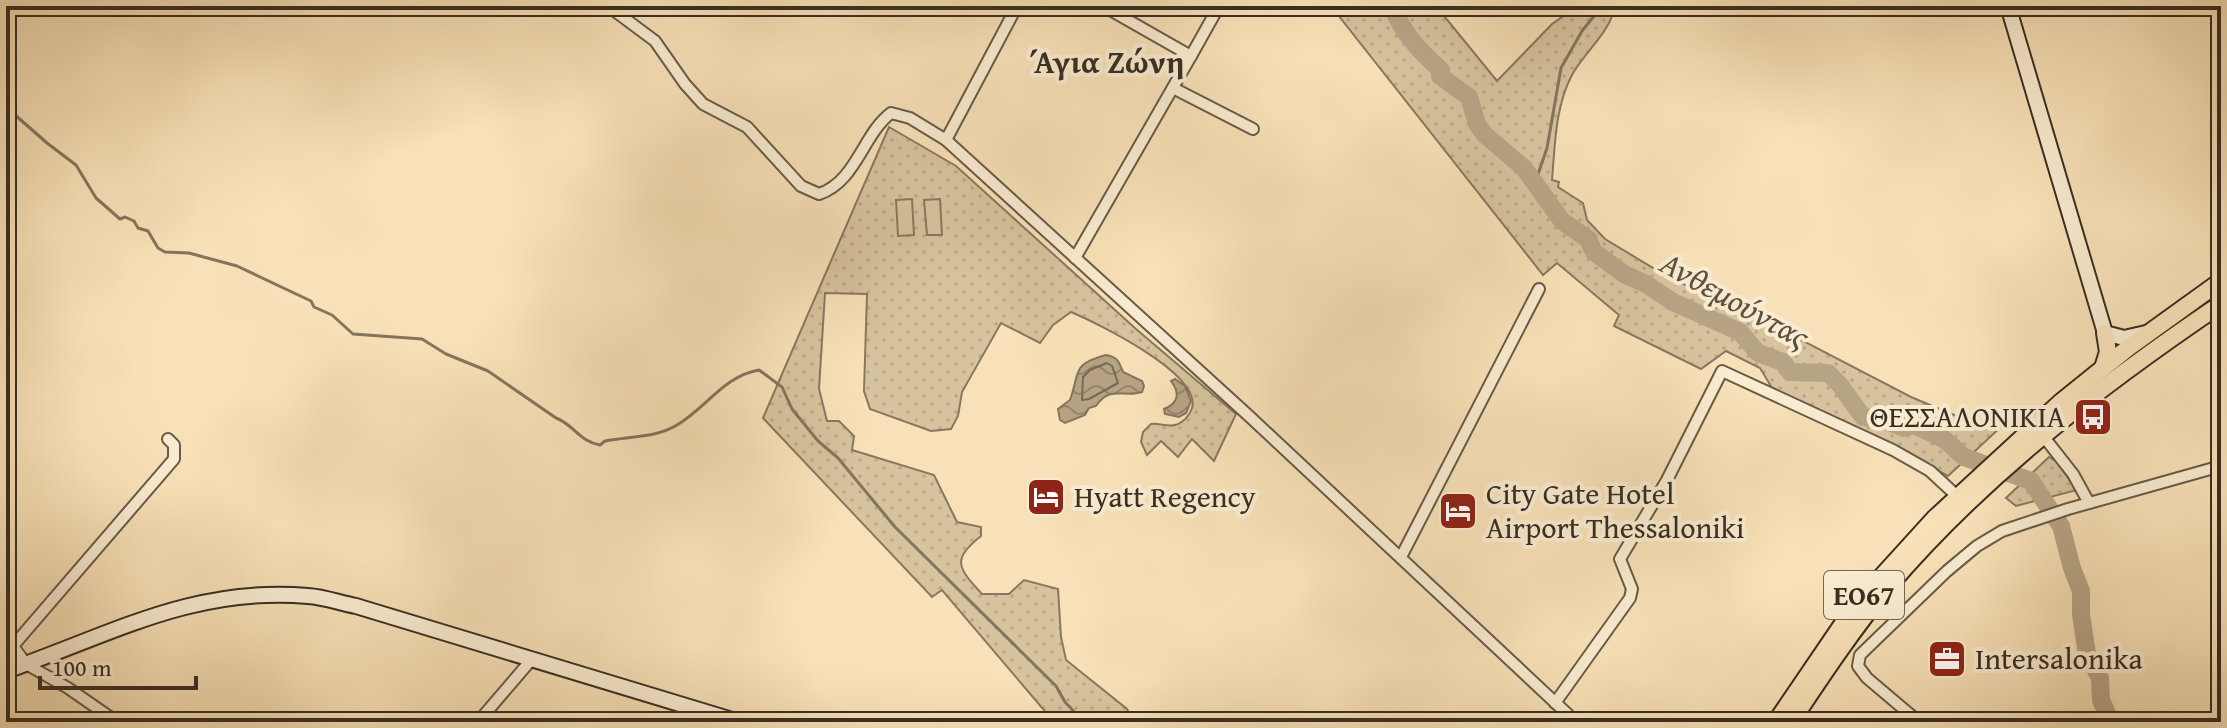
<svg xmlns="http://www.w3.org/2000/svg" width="2227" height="728" font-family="'Gentium Book Plus',serif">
	<defs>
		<pattern id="grass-dots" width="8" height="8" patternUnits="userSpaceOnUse" patternTransform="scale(2)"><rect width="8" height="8" fill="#d7c39e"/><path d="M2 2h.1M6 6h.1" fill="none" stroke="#b9a888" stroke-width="1.8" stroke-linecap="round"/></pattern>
		<pattern id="water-waves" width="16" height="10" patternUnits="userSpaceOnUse" patternTransform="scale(2)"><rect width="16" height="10" fill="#b7a485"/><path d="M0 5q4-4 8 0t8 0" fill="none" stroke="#96866c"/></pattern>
	</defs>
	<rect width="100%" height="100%" fill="#f8e1b8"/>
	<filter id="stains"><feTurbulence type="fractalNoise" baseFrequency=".0025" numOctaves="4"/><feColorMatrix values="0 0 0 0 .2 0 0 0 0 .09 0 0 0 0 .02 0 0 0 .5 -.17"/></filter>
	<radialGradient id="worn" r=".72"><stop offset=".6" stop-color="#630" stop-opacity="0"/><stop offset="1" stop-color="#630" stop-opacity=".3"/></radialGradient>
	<g fill="url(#grass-dots)" stroke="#887860" stroke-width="2">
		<path d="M1331 6H1436L1497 81 1552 24 1578 6H1614C1614 28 1582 55 1572 75 1555 107 1555 145 1552 180L1559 182 1558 187 1583 203 1587 220 1605 239 1668 277 1759 318 1911 397 1966 420 2002 426 1948 476 1896 446 1772 388 1760 368 1726 351 1701 369 1614 326 1619 315 1557 263 1543 275Z"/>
		<path d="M889 127 956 166 1136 329 1236 414 1214 461 1192 439 1178 457 1161 441 1147 455 1141 442 1143 432 1151 424C1159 423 1168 427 1175 425 1183 423 1190 415 1192 408 1202 374 1097 323 1071 312L1053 325 1040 343 1001 323 962 392 958 416 951 429 931 431 870 409 864 391 867 294 825 293 819 389 827 421H839L854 436 852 450 934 475 957 522 981 527V536C951 560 958 568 982 594H1009L1024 580 1058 589 1061 637 1066 660 1127 709 1131 718 1130 722H1054L942 590 932 597 763 418Z"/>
		<path d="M2049 457 2056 461 2077 490 2016 506 2006 498Z"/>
	</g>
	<g fill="#d7c39e" stroke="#887860" stroke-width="2">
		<path d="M912 199 914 235 898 236 896 200Z"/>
		<path d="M940 199 942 235H927L924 200Z"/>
	</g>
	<g fill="url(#water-waves)" stroke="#84755d" stroke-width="2">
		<path d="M1106 355C1118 357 1119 362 1123 372L1142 381 1144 386 1142 392C1124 398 1110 385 1096 406L1089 408 1085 415 1065 423 1060 420 1058 409 1070 400C1080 373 1071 364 1106 355Z"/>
		<path d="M1175 379 1185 386 1191 401 1186 413 1179 417 1165 414 1164 409C1179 403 1180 393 1171 381Z"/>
	</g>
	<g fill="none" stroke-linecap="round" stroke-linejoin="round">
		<path stroke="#786954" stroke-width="2" d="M1107 363 1112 366 1118 383 1089 399 1082 400 1083 377 1090 370Z"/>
		<g stroke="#84755d" stroke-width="3">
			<path d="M6 107 47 143 76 165 96 198 120 219 125 217 134 221 138 228 148 231 158 248 165 252 189 253 237 266 311 301 314 307 332 315 353 334 422 339 446 354 488 371 556 418C573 424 580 442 600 445L605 441C629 436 656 438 677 425 707 407 724 376 759 370L782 387 792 409 818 441 838 458 895 527 1056 686 1065 702 1084 722"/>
			<path d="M1534 186 1547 148 1561 68 1582 31 1602 6"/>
		</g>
		<path stroke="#b7a485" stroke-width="18" d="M1392 6C1401 30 1420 52 1441 70L1440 76 1469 97 1477 124 1485 135 1524 168 1562 221 1588 239 1594 252 1624 274 1646 284 1673 302 1740 332 1758 353 1783 362 1790 372 1828 373 1840 385 1863 417 1884 420 1904 428 1914 425 1944 439 1964 457 2031 481 2061 526 2072 568 2081 591V615L2087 654 2100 678 2101 700 2111 722"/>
		<g stroke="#685b48" stroke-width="14">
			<g id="street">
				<path d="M608 6 655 41 685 84 703 104 747 127 801 186 819 194C856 182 863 134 891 113L910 118 946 140 1249 416 1576 722"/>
				<path d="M1191 56 1219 6"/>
				<path d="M1173 88 1253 129"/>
				<path d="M946 140 1017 6"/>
				<path d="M1075 258 1191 56 1103 6"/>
				<path d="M2044 437 2073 474 2089 503"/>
				<path d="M1401 557 1539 289"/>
				<path d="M1555 703 1630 598 1632 589 1620 559 1667 480 1722 371 1893 450 1930 471 1957 496"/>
				<path d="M117 722 68 688 26 664 13 646 174 459V445L168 439"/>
				<path d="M478 722 532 659"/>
				<path d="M1919 722 1867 678 1858 666 1860 655 1947 571 1977 546 2002 531 2068 509 2221 466"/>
			</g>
		</g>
		<g stroke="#382e22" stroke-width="18">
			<g id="secondary">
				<path d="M2008 6 2105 333 2124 338 2146 333"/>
				<path d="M6 671C110 635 193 586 308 596 324 597 340 603 356 606L739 722"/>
			</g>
		</g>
		<g stroke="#382e22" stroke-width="20">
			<g id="primary">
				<path d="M2103 368 2108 352 2105 333"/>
				<path d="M1776 722 1855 606 1935 518 2061 402 2128 348 2221 281"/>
				<path d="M1791 722C1821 677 1852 630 1887 588 1981 477 2101 385 2221 304"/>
			</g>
		</g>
		<use href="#street" stroke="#faecd1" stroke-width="10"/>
		<use href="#secondary" stroke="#faecd1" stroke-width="14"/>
		<use href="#primary" stroke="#f8e1b8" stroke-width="16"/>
	</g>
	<defs>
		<g id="bus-square" transform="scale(2)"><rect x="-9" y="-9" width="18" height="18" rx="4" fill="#8f2418" stroke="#faecd1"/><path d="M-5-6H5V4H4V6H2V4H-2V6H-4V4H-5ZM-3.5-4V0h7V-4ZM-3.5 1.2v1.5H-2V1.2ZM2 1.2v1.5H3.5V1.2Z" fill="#fff"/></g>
		<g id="hotel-square" transform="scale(2)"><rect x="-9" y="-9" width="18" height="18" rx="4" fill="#8f2418" stroke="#faecd1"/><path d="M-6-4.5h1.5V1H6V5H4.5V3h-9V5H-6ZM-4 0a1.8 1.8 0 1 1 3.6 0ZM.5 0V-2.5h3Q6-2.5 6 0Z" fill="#fff"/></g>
		<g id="office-square" transform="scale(2)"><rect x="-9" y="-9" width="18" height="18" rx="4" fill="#8f2418" stroke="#faecd1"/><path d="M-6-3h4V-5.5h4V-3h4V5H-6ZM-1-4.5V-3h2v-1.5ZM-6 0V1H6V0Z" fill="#fff"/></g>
	</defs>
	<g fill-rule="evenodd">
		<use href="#bus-square" x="2093" y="417"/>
		<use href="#hotel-square" x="1046" y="497"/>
		<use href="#hotel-square" x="1458" y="511"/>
		<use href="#office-square" x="1947" y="659"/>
	</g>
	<g text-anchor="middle" stroke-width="8" stroke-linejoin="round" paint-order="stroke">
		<rect fill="#faecd1" stroke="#726756" stroke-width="2" x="1824" y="571" width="80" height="48" rx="6"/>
		<g font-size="28" font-weight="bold" fill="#382e22">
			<text x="1864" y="605">ΕΟ67</text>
		</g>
		<g font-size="30" fill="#382e22" stroke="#faecd1" text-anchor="start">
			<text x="2065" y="427" text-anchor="end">ΘΕΣΣΑΛΟΝΙΚΙΑ</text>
			<text x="1486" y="504">City Gate Hotel<tspan x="1486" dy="34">Airport Thessaloniki</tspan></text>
			<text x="1074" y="507">Hyatt Regency</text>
			<text x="1975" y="669">Intersalonika</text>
		</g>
		<g font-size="32" font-weight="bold" fill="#382e22" stroke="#faecd1">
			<text x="1107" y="73">Άγια Ζώνη</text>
		</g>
		<g font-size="32" font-style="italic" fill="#5e5140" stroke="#faecd1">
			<text transform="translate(1735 300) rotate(29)" y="11">Ανθεμούντας</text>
		</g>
	</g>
	<rect width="2227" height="728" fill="none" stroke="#f8e1b8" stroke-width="32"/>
	<rect x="8" y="8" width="2211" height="712" fill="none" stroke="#382e22" stroke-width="4"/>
	<rect x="16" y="16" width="2195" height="696" fill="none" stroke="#382e22" stroke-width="2"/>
	<path d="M40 676v12h156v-12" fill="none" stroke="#382e22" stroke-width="4"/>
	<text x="52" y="676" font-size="24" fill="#382e22" stroke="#faecd1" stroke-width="6" paint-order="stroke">100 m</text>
	<rect width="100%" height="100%" filter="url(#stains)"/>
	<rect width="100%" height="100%" fill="url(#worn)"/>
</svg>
